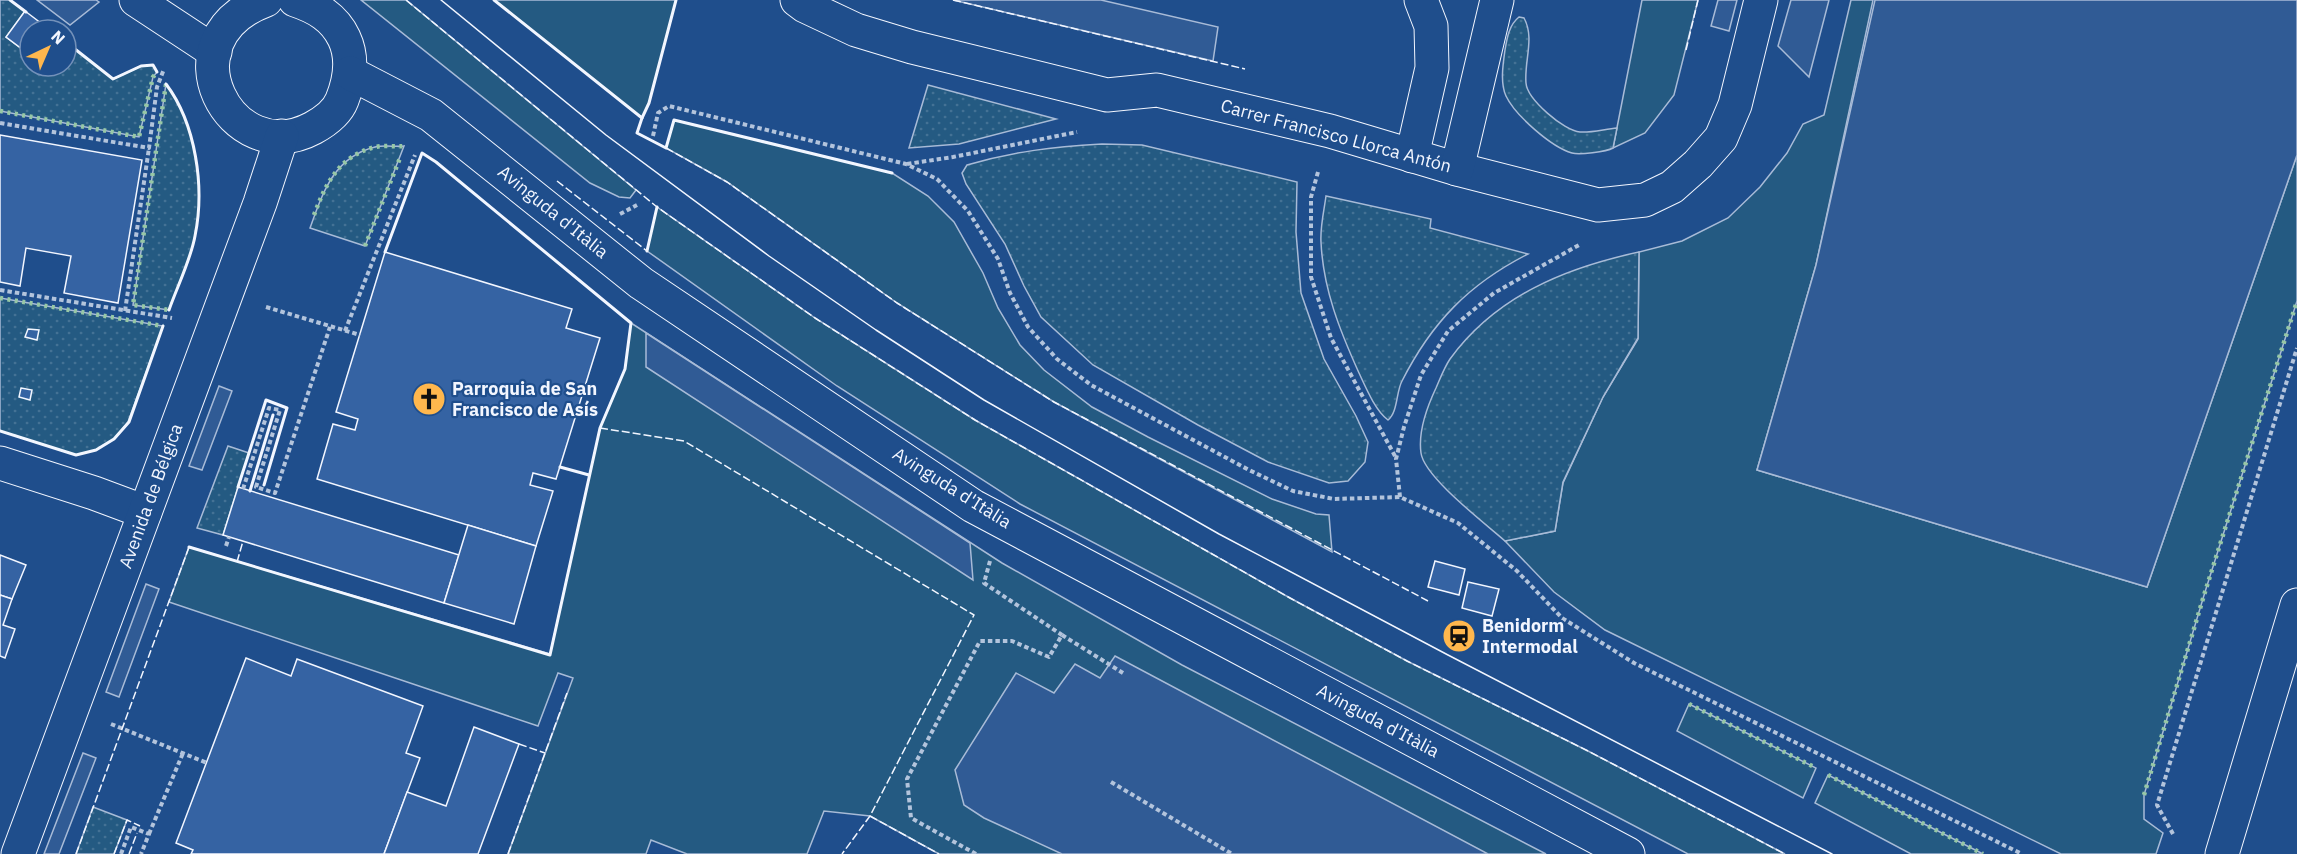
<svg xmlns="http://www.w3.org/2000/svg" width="2297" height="854" font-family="'IBM Plex Sans',sans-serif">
	<defs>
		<pattern id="park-dots" width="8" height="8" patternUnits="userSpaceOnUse" patternTransform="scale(1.5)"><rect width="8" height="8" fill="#245a82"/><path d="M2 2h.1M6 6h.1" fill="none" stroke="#447295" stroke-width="1.8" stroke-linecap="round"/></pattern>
	</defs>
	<rect width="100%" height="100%" fill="#1f4e8c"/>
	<g fill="#245a82" stroke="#a8bbd7" stroke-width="1.5">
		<path d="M361 0H406L636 190 630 198 619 197 590 183Z"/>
		<path d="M494 0H676L649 103 642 118Z"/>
		<path d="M1642 0H1698L1674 95 1645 133 1613 148Z"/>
		<path d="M1851 0H1873L1816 265 1757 470 2147 587 2297 155V301L2205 592 2144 795V819L2163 833 2156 854H2061L1605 630 1554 592 1505 541 1555 531 1563 483 1603 397 1638 339 1639 252 1682 241 1728 218 1760 187 1787 153 1803 124 1824 115Z"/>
		<path d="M674 120 892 173 928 196 954 222 983 273 998 308 1020 345 1044 370 1092 407 1148 437 1272 499 1316 514 1329 515 1332 552 1054 402 897 303 727 182 666 148Z"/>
		<path d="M657 207 815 318 975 420 1290 598 1407 661 1588 751 1785 854H1688L1020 504 837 386 647 251Z"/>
		<path d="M631 323 1002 563 1182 665 1546 854H939L870 816 824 811 807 854H687L651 840 646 854H508L573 678 558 673 538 726 169 602 189 547 550 654 600 428 625 369Z"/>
		<path d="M1689 704 1816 768 1803 798 1677 731Z"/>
		<path d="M1828 775 1983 854H1911L1815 803Z"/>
	</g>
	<g fill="url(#park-dots)" stroke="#a8bbd7" stroke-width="1.5">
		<path d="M0 0H10L25 11 6 37 30 55V66H45L50 69 52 66H66V48L69 44 113 79 141 66 153 65 157 72 153 77 139 137 0 111Z"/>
		<path d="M1519 17 1524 18C1535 38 1524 61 1526 83 1527 99 1564 131 1580 132 1591 133 1605 129 1617 128L1613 148C1606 152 1579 155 1572 153 1551 147 1515 115 1506 96 1500 83 1503 64 1505 50 1507 38 1509 25 1519 17Z"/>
		<path d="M166 84C196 124 205 187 195 236 191 259 177 287 169 310L133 305Z"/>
		<path d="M928 85 1056 119 959 144 909 148Z"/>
		<path d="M1102 144 1142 145 1297 182 1296 232 1301 293 1324 359 1356 416 1368 442 1365 462 1348 481 1329 483 1268 462 1198 425 1093 365 1041 317 1024 286 1005 244 966 184 962 173 967 165C1015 151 1053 147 1102 144Z"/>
		<path d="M404 146 365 246 310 228C323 192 334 157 375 147 384 145 395 147 404 146Z"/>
		<path d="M1326 196 1431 219 1430 228 1528 254C1469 284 1432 322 1402 381 1396 392 1398 412 1388 420 1375 410 1366 388 1359 373 1340 331 1323 289 1321 242 1320 227 1324 211 1326 196Z"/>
		<path d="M1639 252 1638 338 1603 397 1563 482 1555 531 1505 541C1486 524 1424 477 1421 453 1418 432 1427 407 1436 388 1440 379 1444 368 1450 359 1496 296 1565 268 1639 252Z"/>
		<path d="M0 298 163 326 128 422 114 439 96 450 76 455 0 431Z"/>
		<path d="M228 446 249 453 223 535 197 528Z"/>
		<path d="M93 807 127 820 114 854H76Z"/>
	</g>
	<g fill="#305b95" stroke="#a8bbd7" stroke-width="1.5">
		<path d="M37 0H96L99 2 70 25Z"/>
		<path d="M953 0H1101L1218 27 1213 61Z"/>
		<path d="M1718 0H1737L1729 31 1711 26Z"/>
		<path d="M1791 0H1829L1809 77 1778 46Z"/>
		<path d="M1875 0H2297V155L2147 587 1757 470 1816 265Z"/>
		<path d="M646 333 970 543 973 580 646 367Z"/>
		<path d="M219 386 232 391 202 470 189 466Z"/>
		<path d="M146 584 159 589 119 697 106 692Z"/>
		<path d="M1115 656 1488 854H1062L984 818 964 805 955 770 1016 673 1054 693 1075 664 1100 678Z"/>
		<path d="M83 753 96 758 59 854H44Z"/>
	</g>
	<g fill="#3563a3" stroke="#f2f6ff" stroke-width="1.5">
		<path d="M25 11 50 30H30V55L6 37Z"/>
		<path d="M0 135 142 160 118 303 64 293 71 256 26 248 20 286 0 282Z"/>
		<path d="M385 252 572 309 566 328 600 338 556 479 533 473 530 485 553 491 536 546 317 479 333 424 355 430 358 419 336 412Z"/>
		<path d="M28 329 39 330 37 340 25 337Z"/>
		<path d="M21 388 32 390 30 400 19 397Z"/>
		<path d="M238 487 459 555 444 603 223 535Z"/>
		<path d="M468 525 536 546 514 624 444 603Z"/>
		<path d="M0 555 26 565 12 599 0 595Z"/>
		<path d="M1435 561 1465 569 1459 595 1428 587Z"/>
		<path d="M1468 582 1499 589 1492 616 1462 608Z"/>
		<path d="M0 595 12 599 3 625 15 629 5 658 0 656Z"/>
		<path d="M246 658 291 676 297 659 423 706 406 753 420 758 384 854H191L193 850 176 843Z"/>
		<path d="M474 727 519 744 478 854H384L407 792 446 806Z"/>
	</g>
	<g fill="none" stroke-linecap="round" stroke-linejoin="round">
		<g stroke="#f2f6ff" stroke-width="35">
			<g id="minor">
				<path d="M136 0 215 52"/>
				<path d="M266 0C160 39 231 172 313 128 324 122 337 113 342 100 350 80 354 59 344 38 334 17 316 7 295 0"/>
				<path d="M797 0 805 6 856 30 912 47 1107 95 1157 90 1330 131 1457 169 1598 205 1645 200 1672 187 1698 164 1721 138 1735 105 1761 0"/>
				<path d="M350 73 431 115 641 283 973 506 1628 854"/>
				<path d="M1412 156 1432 68 1431 26 1421 0"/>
				<path d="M1457 169 1497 0"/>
				<path d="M0 463 94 493 145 512"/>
				<path d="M18 854 260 203 282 136"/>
			</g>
		</g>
		<g stroke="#f2f6ff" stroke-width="35">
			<path id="major" d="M2222 854 2297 605"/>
		</g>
		<g stroke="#b3c4dc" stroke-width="4" stroke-dasharray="4.5 3" stroke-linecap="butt">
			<path d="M0 123 149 148 157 87 164 69"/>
			<path d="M653 136 658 113 669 106 906 164 937 179 968 211 998 259 1010 293 1028 327 1057 359 1091 385 1249 470 1293 491 1334 499 1400 497 1458 523 1517 571 1562 618 1634 663 2022 854"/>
			<path d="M907 164 953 157 1077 132"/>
			<path d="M1318 172 1311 197V277L1331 338 1396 458"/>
			<path d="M620 214 637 205"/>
			<path d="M0 290 172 318"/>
			<path d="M266 307 360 335"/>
			<path d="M125 311 149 148"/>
			<path d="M345 331 415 155"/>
			<path d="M243 489 269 408 280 410 256 487 275 493 330 327"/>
			<path d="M1400 497 1396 459 1404 427 1421 375 1448 331 1494 293 1579 245"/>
			<path d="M226 546 229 537"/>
			<path d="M990 561 984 583 1062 635"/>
			<path d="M111 724 207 763"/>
			<path d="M1111 782 1232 854"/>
			<path d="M149 834 183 753"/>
			<path d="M2173 834 2157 805 2297 348"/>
			<path d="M121 854 131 827 149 834 141 854"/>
			<path d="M976 854 911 818 907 779 980 641H1012L1049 657 1062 635 1123 673"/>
		</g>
		<use href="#minor" stroke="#1f4e8c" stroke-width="33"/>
		<use href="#major" stroke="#1f4e8c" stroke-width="33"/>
		<path stroke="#f2f6ff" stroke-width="1.5" d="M441 0 606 135 769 256 876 330 984 400 1219 534 1448 655 1832 854"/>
		<g stroke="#97c8a6" stroke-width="4.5" stroke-dasharray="3 4.5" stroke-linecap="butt">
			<path d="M166 84 133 305 169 310"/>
			<path d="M0 111 139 137 153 77 157 72"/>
			<path d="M314 215C326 183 339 156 375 147 384 145 395 147 404 146"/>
			<path d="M365 246 400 158"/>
			<path d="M0 298 163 326"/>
			<path d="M1689 704 1816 768"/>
			<path d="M1828 775 1983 854"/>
			<path d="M2144 795 2205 592 2297 301"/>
		</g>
		<g stroke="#f2f6ff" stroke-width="1.5" stroke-dasharray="8 3" stroke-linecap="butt">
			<path d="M406 0 657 207 815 318 975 420 1290 598 1407 661 1588 751 1785 854"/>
			<path d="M953 0 1245 69"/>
			<path d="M1686 50 1698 0"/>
			<path d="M666 148 727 182 897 303 1054 402 1428 601"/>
			<path d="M557 181 647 251"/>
			<path d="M600 428 684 441 974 615 870 816 842 854"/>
			<path d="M237 562 243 541"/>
			<path d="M519 744 545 753"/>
			<path d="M870 816 939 854"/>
			<path d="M76 854 189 547"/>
			<path d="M114 854 127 820 140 826"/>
			<path d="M129 854 137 833"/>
			<path d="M508 854 567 693"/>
		</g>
		<g stroke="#f2f6ff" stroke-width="3">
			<path d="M10 0 26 12"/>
			<path d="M494 0 642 118 649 103 676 0"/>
			<path d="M66 42 113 79 141 66 153 65 157 72"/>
			<path d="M166 84C196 124 205 187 195 236 191 259 177 287 169 310"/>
			<path d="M642 118 637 133 666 148 674 120 892 173"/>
			<path d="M647 251 657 207"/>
			<path d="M0 431 76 455 96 450 114 439 129 422 163 326"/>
			<path d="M560 467 589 475"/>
			<path d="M238 487 266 400 287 408 264 485"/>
			<path d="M250 491 273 415"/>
			<path d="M189 547 550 655 600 428 625 369 631 323 436 162 422 153 385 252"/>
		</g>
	</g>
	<defs>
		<g id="church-disc" transform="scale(1.725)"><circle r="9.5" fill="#ffb74d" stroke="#1f4e8c"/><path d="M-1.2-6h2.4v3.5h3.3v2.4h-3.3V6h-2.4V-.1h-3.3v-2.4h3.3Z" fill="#111"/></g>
		<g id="station-disc" transform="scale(1.725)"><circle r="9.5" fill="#ffb74d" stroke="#1f4e8c"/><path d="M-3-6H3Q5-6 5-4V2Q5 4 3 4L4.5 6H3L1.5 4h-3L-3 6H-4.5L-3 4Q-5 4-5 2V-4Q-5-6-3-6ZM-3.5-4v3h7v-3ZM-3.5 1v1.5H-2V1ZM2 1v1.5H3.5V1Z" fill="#111"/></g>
	</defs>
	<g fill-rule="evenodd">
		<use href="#church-disc" x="429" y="399"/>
		<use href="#station-disc" x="1459" y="636"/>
	</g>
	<g text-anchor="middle" stroke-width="4.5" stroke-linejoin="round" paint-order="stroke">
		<g font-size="18" fill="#f2f6ff" stroke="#1f4e8c">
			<text transform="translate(1336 136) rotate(15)" y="6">Carrer Francisco Llorca Antón</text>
			<text transform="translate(553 212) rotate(39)" y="6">Avinguda d'Itàlia</text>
			<text transform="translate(952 488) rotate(32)" y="6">Avinguda d'Itàlia</text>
			<text transform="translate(151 496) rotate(-70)" y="6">Avenida de Bélgica</text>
			<text transform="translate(1378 721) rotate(28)" y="6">Avinguda d'Itàlia</text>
		</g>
		<g font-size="18" font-weight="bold" fill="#f2f6ff" stroke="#1f4e8c" text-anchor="start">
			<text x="452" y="395">Parroquia de San<tspan x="452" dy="21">Francisco de Asís</tspan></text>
			<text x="1482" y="632">Benidorm<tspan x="1482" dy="21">Intermodal</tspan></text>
		</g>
	</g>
	<g transform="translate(48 48) rotate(44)"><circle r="28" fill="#1f4e8c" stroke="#7391ba" stroke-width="1.5"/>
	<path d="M0-4.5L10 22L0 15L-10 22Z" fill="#ffb74d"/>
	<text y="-9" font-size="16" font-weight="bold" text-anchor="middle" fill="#f2f6ff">N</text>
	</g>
</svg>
